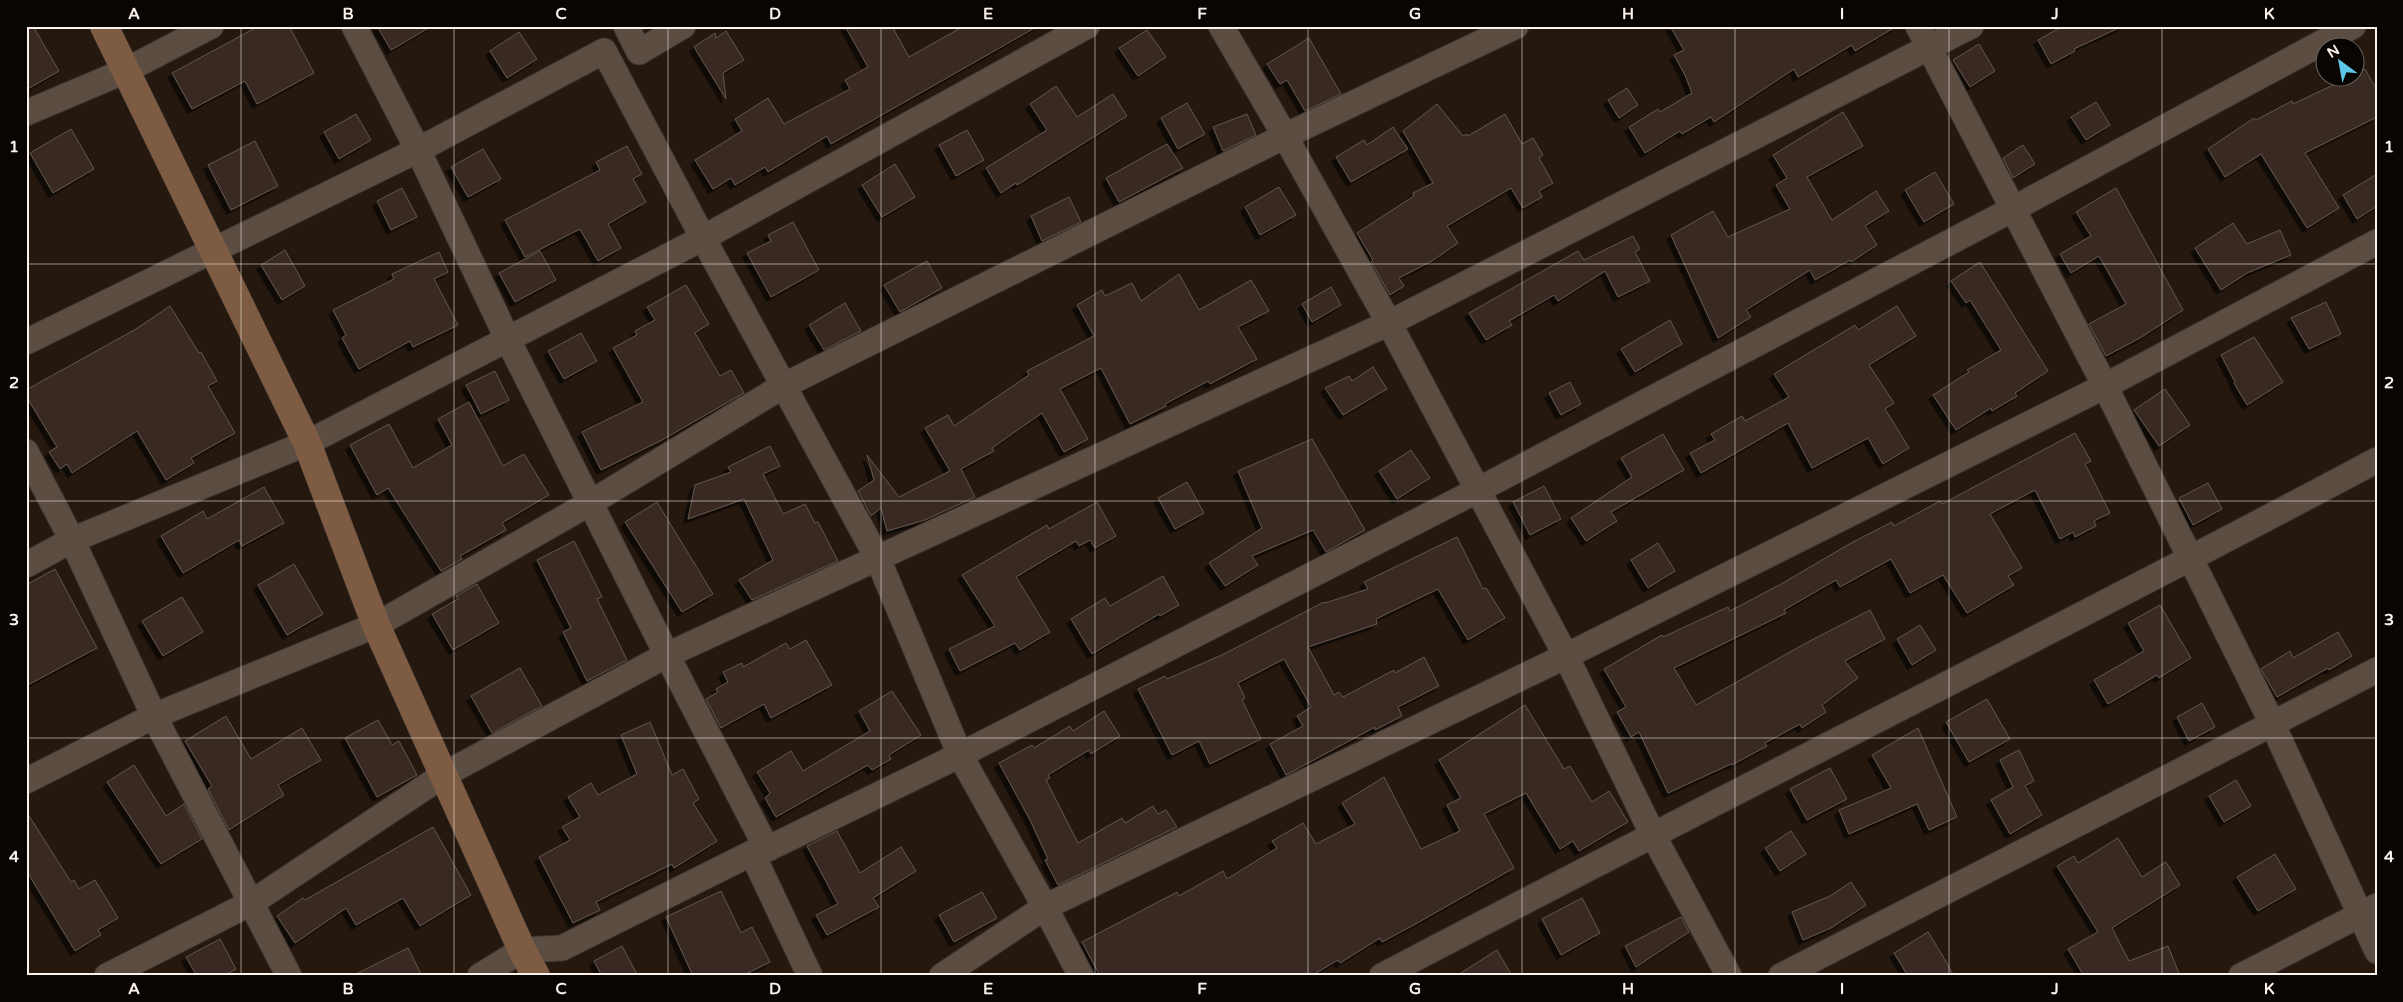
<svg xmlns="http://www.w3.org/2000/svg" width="2403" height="1002" font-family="'Varela Round',sans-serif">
  <defs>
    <filter id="shadow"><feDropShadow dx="-4.5" dy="4.5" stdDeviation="0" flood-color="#0009"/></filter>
  </defs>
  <rect width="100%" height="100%" fill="#24180f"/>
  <!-- building -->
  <g fill="#392c22" stroke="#64554a" filter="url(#shadow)">
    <path d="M 26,26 L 33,26 L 59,71 L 26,90 Z"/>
    <path d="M 259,26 L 289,26 L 314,73 L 257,104 L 245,81 L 192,109 L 172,73 Z"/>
    <path d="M 377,26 L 432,26 L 391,50 Z"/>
    <path d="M 845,26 L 892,26 L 909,57 L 964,26 L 1038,26 L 831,144 L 827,136 L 768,172 L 765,167 L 735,185 L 731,178 L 713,189 L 695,160 L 742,131 L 735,119 L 768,98 L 784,124 L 850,89 L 845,80 L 868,67 Z"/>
    <path d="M 1670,26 L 1897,26 L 1855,51 L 1852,45 L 1798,77 L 1794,69 L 1714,122 L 1711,117 L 1682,134 L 1680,131 L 1645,153 L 1629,127 L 1658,109 L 1660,112 L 1692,93 L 1685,75 L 1674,55 L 1684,50 Z"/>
    <path d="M 2063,26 L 2123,26 L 2074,49 L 2075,51 L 2051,64 L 2038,40 Z"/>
    <path d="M 1147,30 L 1166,57 L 1138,76 L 1119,48 Z"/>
    <path d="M 726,31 L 744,60 L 723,73 L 726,99 L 694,47 L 715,33 L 716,38 Z"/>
    <path d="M 519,32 L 537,59 L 507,78 L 490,51 Z"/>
    <path d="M 1309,38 L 1341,94 L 1305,111 L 1287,80 L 1280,84 L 1267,64 Z"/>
    <path d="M 1979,44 L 1995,71 L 1970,87 L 1953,60 Z"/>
    <path d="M 2365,69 L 2377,90 L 2377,117 L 2305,153 L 2339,208 L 2307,228 L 2261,154 L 2225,177 L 2208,149 L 2254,118 L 2256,120 L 2292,101 L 2293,104 L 2348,78 L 2356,78 L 2356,74 Z"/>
    <path d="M 1056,86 L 1077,117 L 1113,94 L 1127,116 L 1017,185 L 1016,183 L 1001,193 L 986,168 L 1047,130 L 1030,104 Z"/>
    <path d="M 1627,88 L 1638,105 L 1619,118 L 1608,100 Z"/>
    <path d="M 2096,102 L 2110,125 L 2086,140 L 2071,117 Z"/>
    <path d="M 1187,103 L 1205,134 L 1178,149 L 1161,118 Z"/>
    <path d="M 1437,104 L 1463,136 L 1467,134 L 1468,136 L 1505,114 L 1522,144 L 1533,138 L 1543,155 L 1539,158 L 1553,183 L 1539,191 L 1542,197 L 1523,208 L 1511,188 L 1447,226 L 1458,243 L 1432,261 L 1399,278 L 1404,286 L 1390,295 L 1371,262 L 1373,260 L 1357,233 L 1414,196 L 1413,193 L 1433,183 L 1403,131 Z"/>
    <path d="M 1843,112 L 1863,146 L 1807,177 L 1832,220 L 1876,191 L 1889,211 L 1865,226 L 1877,245 L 1851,262 L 1850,260 L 1815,280 L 1810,270 L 1746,310 L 1751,317 L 1718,338 L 1671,235 L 1713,211 L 1728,237 L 1790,209 L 1776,185 L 1787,178 L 1773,155 Z"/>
    <path d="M 356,114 L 371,140 L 339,159 L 324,132 Z"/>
    <path d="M 1247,114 L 1256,135 L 1223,151 L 1213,127 Z"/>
    <path d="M 1393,127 L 1408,149 L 1351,182 L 1336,157 L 1364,140 L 1367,145 Z"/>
    <path d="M 71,129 L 94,169 L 53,193 L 30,153 Z"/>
    <path d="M 967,130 L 984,160 L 956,176 L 939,145 Z"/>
    <path d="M 255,141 L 278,186 L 231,210 L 208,165 Z"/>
    <path d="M 1167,144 L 1183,168 L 1119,202 L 1106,178 Z"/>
    <path d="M 2023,145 L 2035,164 L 2013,178 L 2003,158 Z"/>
    <path d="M 627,146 L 642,174 L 633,179 L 646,202 L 608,224 L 621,248 L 598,261 L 580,229 L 525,257 L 505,220 L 600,170 L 596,162 Z"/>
    <path d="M 483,149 L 501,179 L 468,197 L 451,167 Z"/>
    <path d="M 895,164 L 915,197 L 882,217 L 862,185 Z"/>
    <path d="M 1935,172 L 1954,204 L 1924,222 L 1905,190 Z"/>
    <path d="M 2377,174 L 2377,206 L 2357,219 L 2343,195 Z"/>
    <path d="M 1279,187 L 1296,215 L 1260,235 L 1245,207 Z"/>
    <path d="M 402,188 L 417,217 L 391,230 L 377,201 Z"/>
    <path d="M 2116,188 L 2183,310 L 2140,338 L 2106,356 L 2089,324 L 2126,304 L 2099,256 L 2071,273 L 2060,254 L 2091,236 L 2076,212 Z"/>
    <path d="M 1069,197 L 1081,222 L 1042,241 L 1031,216 Z"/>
    <path d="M 793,222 L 819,270 L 771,297 L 747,253 L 771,241 L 768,235 Z"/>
    <path d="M 2233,223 L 2247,244 L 2280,230 L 2291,255 L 2247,273 L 2221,290 L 2195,248 Z"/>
    <path d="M 1633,236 L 1640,249 L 1635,252 L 1650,281 L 1618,297 L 1605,271 L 1558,301 L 1554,295 L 1509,321 L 1512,325 L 1486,340 L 1469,313 L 1578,251 L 1584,260 Z"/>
    <path d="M 285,250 L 305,286 L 282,300 L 261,265 Z"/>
    <path d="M 540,251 L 556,280 L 515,302 L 499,273 Z"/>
    <path d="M 439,252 L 448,272 L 434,279 L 458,325 L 413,347 L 410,341 L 359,369 L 342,338 L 346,335 L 333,310 L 394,279 L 392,274 Z"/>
    <path d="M 927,261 L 942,288 L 900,312 L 884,285 Z"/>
    <path d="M 1980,262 L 2048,371 L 2015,393 L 2017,396 L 1992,411 L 1991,408 L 1956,430 L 1933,395 L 1969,372 L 1967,370 L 2001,350 L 1970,300 L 1966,303 L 1951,281 Z"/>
    <path d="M 1179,274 L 1199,310 L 1251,280 L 1269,311 L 1238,327 L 1257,359 L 1210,384 L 1208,381 L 1165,404 L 1166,406 L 1130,424 L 1101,368 L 1060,389 L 1088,439 L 1064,452 L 1042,413 L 992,448 L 994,451 L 961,469 L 975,497 L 925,520 L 887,531 L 881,508 L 871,516 L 858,491 L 874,480 L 867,455 L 899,497 L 950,471 L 925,428 L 948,415 L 954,426 L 1029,375 L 1027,371 L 1094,336 L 1077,305 L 1102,290 L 1105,296 L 1132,283 L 1141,301 Z"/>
    <path d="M 686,285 L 709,324 L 695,333 L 720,376 L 731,370 L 744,393 L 662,440 L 601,470 L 582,432 L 643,402 L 613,348 L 637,335 L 635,331 L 655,320 L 647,307 Z"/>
    <path d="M 1331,287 L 1341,305 L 1312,322 L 1302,304 Z"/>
    <path d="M 2326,302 L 2341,334 L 2309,349 L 2291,318 Z"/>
    <path d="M 845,303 L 861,331 L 824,350 L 809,325 Z"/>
    <path d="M 170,306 L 199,353 L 201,352 L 217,381 L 208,386 L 235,433 L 191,458 L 194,463 L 166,480 L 137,431 L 72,473 L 67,464 L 60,469 L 49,452 L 57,447 L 26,396 L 26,390 L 136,329 Z"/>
    <path d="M 1897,306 L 1916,336 L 1869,365 L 1894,403 L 1885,409 L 1909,448 L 1883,464 L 1868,438 L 1812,468 L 1788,423 L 1701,473 L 1690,453 L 1715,440 L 1711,434 L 1742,416 L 1745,421 L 1789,397 L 1774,374 L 1855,325 L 1858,330 Z"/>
    <path d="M 1670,320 L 1682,344 L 1635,372 L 1621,349 Z"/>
    <path d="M 581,333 L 597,361 L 564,379 L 548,351 Z"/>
    <path d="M 2254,337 L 2283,382 L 2247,405 L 2234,383 L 2235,382 L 2221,355 Z"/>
    <path d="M 1373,367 L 1387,389 L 1343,415 L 1325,388 L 1349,376 L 1352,381 Z"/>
    <path d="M 495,371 L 509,400 L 481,414 L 466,385 Z"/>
    <path d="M 1570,382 L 1581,404 L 1561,415 L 1549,393 Z"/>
    <path d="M 2165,389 L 2190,425 L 2159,446 L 2134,410 Z"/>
    <path d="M 469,402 L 503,466 L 524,454 L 549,495 L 502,523 L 506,530 L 460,556 L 462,559 L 441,571 L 388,488 L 377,495 L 350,445 L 389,424 L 413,468 L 452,445 L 438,419 Z"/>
    <path d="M 2075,433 L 2091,461 L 2085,464 L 2110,513 L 2094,521 L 2096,526 L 2075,537 L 2073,532 L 2060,539 L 2035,490 L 1990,514 L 2022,568 L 2008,576 L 2014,585 L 1967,613 L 1943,575 L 1910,593 L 1891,559 L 1840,587 L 1836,580 L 1784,610 L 1786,613 L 1674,668 L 1696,705 L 1806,643 L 1870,610 L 1885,639 L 1845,661 L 1858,678 L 1822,705 L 1826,712 L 1802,728 L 1800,724 L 1765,743 L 1767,746 L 1732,765 L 1731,764 L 1668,793 L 1639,732 L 1631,737 L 1617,712 L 1626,707 L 1604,669 L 1662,635 L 1663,637 L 1728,607 L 1730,611 L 1783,583 L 1851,543 L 1892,522 L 1894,526 L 1940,501 L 1942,504 Z"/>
    <path d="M 1663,434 L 1684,470 L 1611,512 L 1617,521 L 1586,541 L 1571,518 L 1632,477 L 1621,458 Z"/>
    <path d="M 1312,439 L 1365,530 L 1326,552 L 1313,530 L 1252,556 L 1258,565 L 1225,586 L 1209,563 L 1262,528 L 1238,471 Z"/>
    <path d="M 770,446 L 780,466 L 763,474 L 783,514 L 805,504 L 815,523 L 818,522 L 838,561 L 752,600 L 739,580 L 773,560 L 744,499 L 688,519 L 695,485 L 731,472 L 728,467 Z"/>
    <path d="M 1411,450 L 1430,478 L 1397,499 L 1379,471 Z"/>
    <path d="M 1187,482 L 1204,513 L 1175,529 L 1158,498 Z"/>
    <path d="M 2208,483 L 2222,509 L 2193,525 L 2179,498 Z"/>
    <path d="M 1544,486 L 1561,519 L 1530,535 L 1513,502 Z"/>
    <path d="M 264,487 L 284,523 L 242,546 L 239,540 L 183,573 L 161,536 L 203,511 L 207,519 Z"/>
    <path d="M 657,502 L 713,594 L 682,612 L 625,522 Z"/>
    <path d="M 1097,502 L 1116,536 L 1095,548 L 1090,540 L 1079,546 L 1076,541 L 1016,577 L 1050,632 L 1020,650 L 1015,643 L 960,671 L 949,649 L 995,626 L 962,575 L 1047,525 L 1049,529 Z"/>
    <path d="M 1457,537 L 1483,589 L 1486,588 L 1505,618 L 1468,640 L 1438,589 L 1376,619 L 1377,624 L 1308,647 L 1334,695 L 1339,692 L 1343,697 L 1394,670 L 1395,673 L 1424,657 L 1439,686 L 1398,707 L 1402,716 L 1375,730 L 1375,727 L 1286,775 L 1270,744 L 1303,726 L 1297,716 L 1311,707 L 1284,659 L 1238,683 L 1245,698 L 1242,700 L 1261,739 L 1210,764 L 1199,741 L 1172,755 L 1138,689 L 1165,676 L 1167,679 L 1224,654 L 1324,602 L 1325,603 L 1368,589 L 1364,582 Z"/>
    <path d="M 574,541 L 602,597 L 597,599 L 627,660 L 587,681 L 563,632 L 571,628 L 537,560 Z"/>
    <path d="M 1658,543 L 1675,571 L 1648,588 L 1631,560 Z"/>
    <path d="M 294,564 L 323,614 L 287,635 L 258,585 Z"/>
    <path d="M 55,569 L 97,648 L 26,686 L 26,585 Z"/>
    <path d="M 1163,576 L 1179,605 L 1160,616 L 1159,614 L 1092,654 L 1071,619 L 1105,598 L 1110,606 Z"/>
    <path d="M 477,584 L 499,623 L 453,650 L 432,614 L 458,599 L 456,596 Z"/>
    <path d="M 182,597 L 203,632 L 163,656 L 142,621 Z"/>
    <path d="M 2160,605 L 2191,658 L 2159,678 L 2157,675 L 2108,704 L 2094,680 L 2144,651 L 2128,623 Z"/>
    <path d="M 1920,625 L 1936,650 L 1912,665 L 1897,639 Z"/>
    <path d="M 2338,632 L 2352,656 L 2329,670 L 2328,668 L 2277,697 L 2261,669 L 2290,651 L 2293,658 Z"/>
    <path d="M 806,640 L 832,685 L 771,718 L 764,704 L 721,728 L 706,699 L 718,692 L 716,689 L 728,682 L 723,672 L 742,663 L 743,667 L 786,643 L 790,649 Z"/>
    <path d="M 520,668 L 542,706 L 492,733 L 471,696 Z"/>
    <path d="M 892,691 L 921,735 L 889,755 L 891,759 L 872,770 L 868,765 L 776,817 L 765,798 L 770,793 L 757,772 L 791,751 L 803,771 L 870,731 L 859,711 Z"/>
    <path d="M 1987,699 L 2010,739 L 1969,762 L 1946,722 Z"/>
    <path d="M 2202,703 L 2215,727 L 2189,741 L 2177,717 Z"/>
    <path d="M 1525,705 L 1564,769 L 1570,766 L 1592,802 L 1609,791 L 1628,822 L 1579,851 L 1573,841 L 1560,849 L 1526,793 L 1484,814 L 1514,868 L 1412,926 L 1382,942 L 1380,938 L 1340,963 L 1338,960 L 1311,976 L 1100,976 L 1082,942 L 1177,892 L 1179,896 L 1223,871 L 1227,879 L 1277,848 L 1272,841 L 1303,823 L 1316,844 L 1355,824 L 1342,803 L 1384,777 L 1421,849 L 1460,831 L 1447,805 L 1461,798 L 1439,760 Z"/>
    <path d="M 1104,711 L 1120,736 L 1091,754 L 1089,750 L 1048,775 L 1050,778 L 1046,780 L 1078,843 L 1122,818 L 1125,823 L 1153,806 L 1158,814 L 1166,810 L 1177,827 L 1058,885 L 1045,860 L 1048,859 L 1030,820 L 999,763 L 1032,745 L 1034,748 L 1070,726 L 1073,731 Z"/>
    <path d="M 226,716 L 251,759 L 302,728 L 321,760 L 278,785 L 284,795 L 229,830 L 208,789 L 212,786 L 185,741 Z"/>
    <path d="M 378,720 L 392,745 L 399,741 L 417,775 L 377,797 L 345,738 Z"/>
    <path d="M 650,722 L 672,775 L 683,769 L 699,799 L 693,803 L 717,841 L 674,868 L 672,864 L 596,902 L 600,910 L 573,923 L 539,857 L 570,840 L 562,827 L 580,817 L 568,797 L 591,783 L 598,795 L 637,774 L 621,735 Z"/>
    <path d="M 1918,728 L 1957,817 L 1929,830 L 1917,804 L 1849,834 L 1839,810 L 1891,788 L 1872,755 Z"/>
    <path d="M 2019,750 L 2034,781 L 2025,786 L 2042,815 L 2010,834 L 1991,800 L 2013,787 L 2000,760 Z"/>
    <path d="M 134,765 L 166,816 L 184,804 L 202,839 L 161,864 L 107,782 Z"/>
    <path d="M 1830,768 L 1847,799 L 1807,820 L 1790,789 Z"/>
    <path d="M 2236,780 L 2251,806 L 2224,822 L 2209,796 Z"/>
    <path d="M 26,811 L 71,882 L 74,880 L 79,889 L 95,880 L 118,918 L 98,930 L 101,935 L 75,951 L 26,870 Z"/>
    <path d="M 433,827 L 471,895 L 420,926 L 403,898 L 356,925 L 346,908 L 295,943 L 277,916 L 303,898 L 305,900 Z"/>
    <path d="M 837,831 L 860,873 L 901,847 L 916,871 L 873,898 L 879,907 L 827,935 L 816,915 L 838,904 L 807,846 Z"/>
    <path d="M 1791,831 L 1806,854 L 1780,871 L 1765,848 Z"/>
    <path d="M 2118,838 L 2142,877 L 2166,862 L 2180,885 L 2112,928 L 2129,961 L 2168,946 L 2180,976 L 2084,976 L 2068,949 L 2098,932 L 2057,866 L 2074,856 L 2078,863 Z"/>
    <path d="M 2275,854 L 2296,889 L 2258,911 L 2237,877 Z"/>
    <path d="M 1851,882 L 1866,905 L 1831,928 L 1803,940 L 1792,912 L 1830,896 Z"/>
    <path d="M 721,891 L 741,933 L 752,927 L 770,962 L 742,976 L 693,976 L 666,917 Z"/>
    <path d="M 982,892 L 997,918 L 954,942 L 939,915 Z"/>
    <path d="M 1582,898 L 1600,933 L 1561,955 L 1542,919 Z"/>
    <path d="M 1681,917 L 1689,932 L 1636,967 L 1625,946 Z"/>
    <path d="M 1928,932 L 1941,953 L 1954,976 L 1908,976 L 1894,953 Z"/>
    <path d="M 220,939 L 236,969 L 223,976 L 197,976 L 186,957 Z"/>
    <path d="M 622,946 L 638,976 L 602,976 L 594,961 Z"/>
    <path d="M 408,948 L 422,976 L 352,976 Z"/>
    <path d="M 1497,950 L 1512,976 L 1456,976 Z"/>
  </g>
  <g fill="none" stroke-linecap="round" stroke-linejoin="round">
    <!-- minor casing -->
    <g stroke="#3d342f" stroke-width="27">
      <g id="minor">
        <path d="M 354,26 L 418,150 L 604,51 L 703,238 L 1087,26"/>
        <path d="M 626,26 L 639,52 L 683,26"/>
        <path d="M 1516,26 L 1285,136 L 1389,323 L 1971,26"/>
        <path d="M 1918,26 L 2105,386 L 2272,723 L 2377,951"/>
        <path d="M 26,113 L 125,71 L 211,26"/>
        <path d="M 26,342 L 418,150 L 508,340 L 667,655 L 445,774 L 251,903 L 107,976"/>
        <path d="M 26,452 L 72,540 L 154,716 L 289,976"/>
        <path d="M 26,565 L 72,540 L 307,443 L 703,238 L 878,559 L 960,755 L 1478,490 L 2013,209 L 2353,26"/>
        <path d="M 26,781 L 154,716 L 376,625 L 590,503 L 783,386 L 1285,136 L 1221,26"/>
        <path d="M 767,849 L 667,655 L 1389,323 L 1566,656 L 2105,386 L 2377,242"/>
        <path d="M 752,853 L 810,976"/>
        <path d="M 480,976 L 522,950 L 562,948 L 752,853 L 767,849 L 960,755 L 1045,907 L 942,976"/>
        <path d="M 1081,976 L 1045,907 L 1566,656 L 1652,833 L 1729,976"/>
        <path d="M 1382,976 C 1712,802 2047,636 2377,460"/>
        <path d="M 1781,976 L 2377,670"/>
        <path d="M 2241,976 L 2377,906"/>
      </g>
    </g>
    <!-- secondary casing -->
    <g stroke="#3d342f" stroke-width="29">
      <path id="secondary" d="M 104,26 L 307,443 L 376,625 L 522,950 L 536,976"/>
    </g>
    <!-- minor -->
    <use href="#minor" stroke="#5c4d43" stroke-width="25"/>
    <!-- secondary -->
    <use href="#secondary" stroke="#7d5c43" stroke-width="28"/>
  </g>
  <!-- grid -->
  <path fill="none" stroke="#fbf2eb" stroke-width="1" stroke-opacity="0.55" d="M 241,26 L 241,976M 454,26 L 454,976M 668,26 L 668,976M 881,26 L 881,976M 1095,26 L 1095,976M 1308,26 L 1308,976M 1522,26 L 1522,976M 1735,26 L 1735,976M 1949,26 L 1949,976M 2162,26 L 2162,976M 26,264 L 2377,264M 26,501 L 2377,501M 26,738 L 2377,738"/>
  <!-- border -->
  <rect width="2403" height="1002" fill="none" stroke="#090503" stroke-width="55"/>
  <!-- north arrow -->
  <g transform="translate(2340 62) rotate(328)"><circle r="24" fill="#090503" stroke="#6a6460"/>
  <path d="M0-4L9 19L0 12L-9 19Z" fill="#5cc7e7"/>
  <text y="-8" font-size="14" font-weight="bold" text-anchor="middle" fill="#fbf2eb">N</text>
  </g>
  <rect x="28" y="28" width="2348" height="946" fill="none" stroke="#fbf2eb" stroke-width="2"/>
  <g font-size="16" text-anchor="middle" font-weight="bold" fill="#fbf2eb">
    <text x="134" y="19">A</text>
    <text x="348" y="19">B</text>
    <text x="561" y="19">C</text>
    <text x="775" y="19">D</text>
    <text x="988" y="19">E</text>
    <text x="1202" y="19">F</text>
    <text x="1415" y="19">G</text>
    <text x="1628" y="19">H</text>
    <text x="1842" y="19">I</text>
    <text x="2055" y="19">J</text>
    <text x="2269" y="19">K</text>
    <text x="14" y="152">1</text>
    <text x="2389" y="152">1</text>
    <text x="14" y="388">2</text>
    <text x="2389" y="388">2</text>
    <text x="14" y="625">3</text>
    <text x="2389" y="625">3</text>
    <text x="14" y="862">4</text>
    <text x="2389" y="862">4</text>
    <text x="134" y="994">A</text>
    <text x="348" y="994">B</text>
    <text x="561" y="994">C</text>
    <text x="775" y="994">D</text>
    <text x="988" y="994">E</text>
    <text x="1202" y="994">F</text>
    <text x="1415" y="994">G</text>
    <text x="1628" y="994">H</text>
    <text x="1842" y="994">I</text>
    <text x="2055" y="994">J</text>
    <text x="2269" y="994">K</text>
  </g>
</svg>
